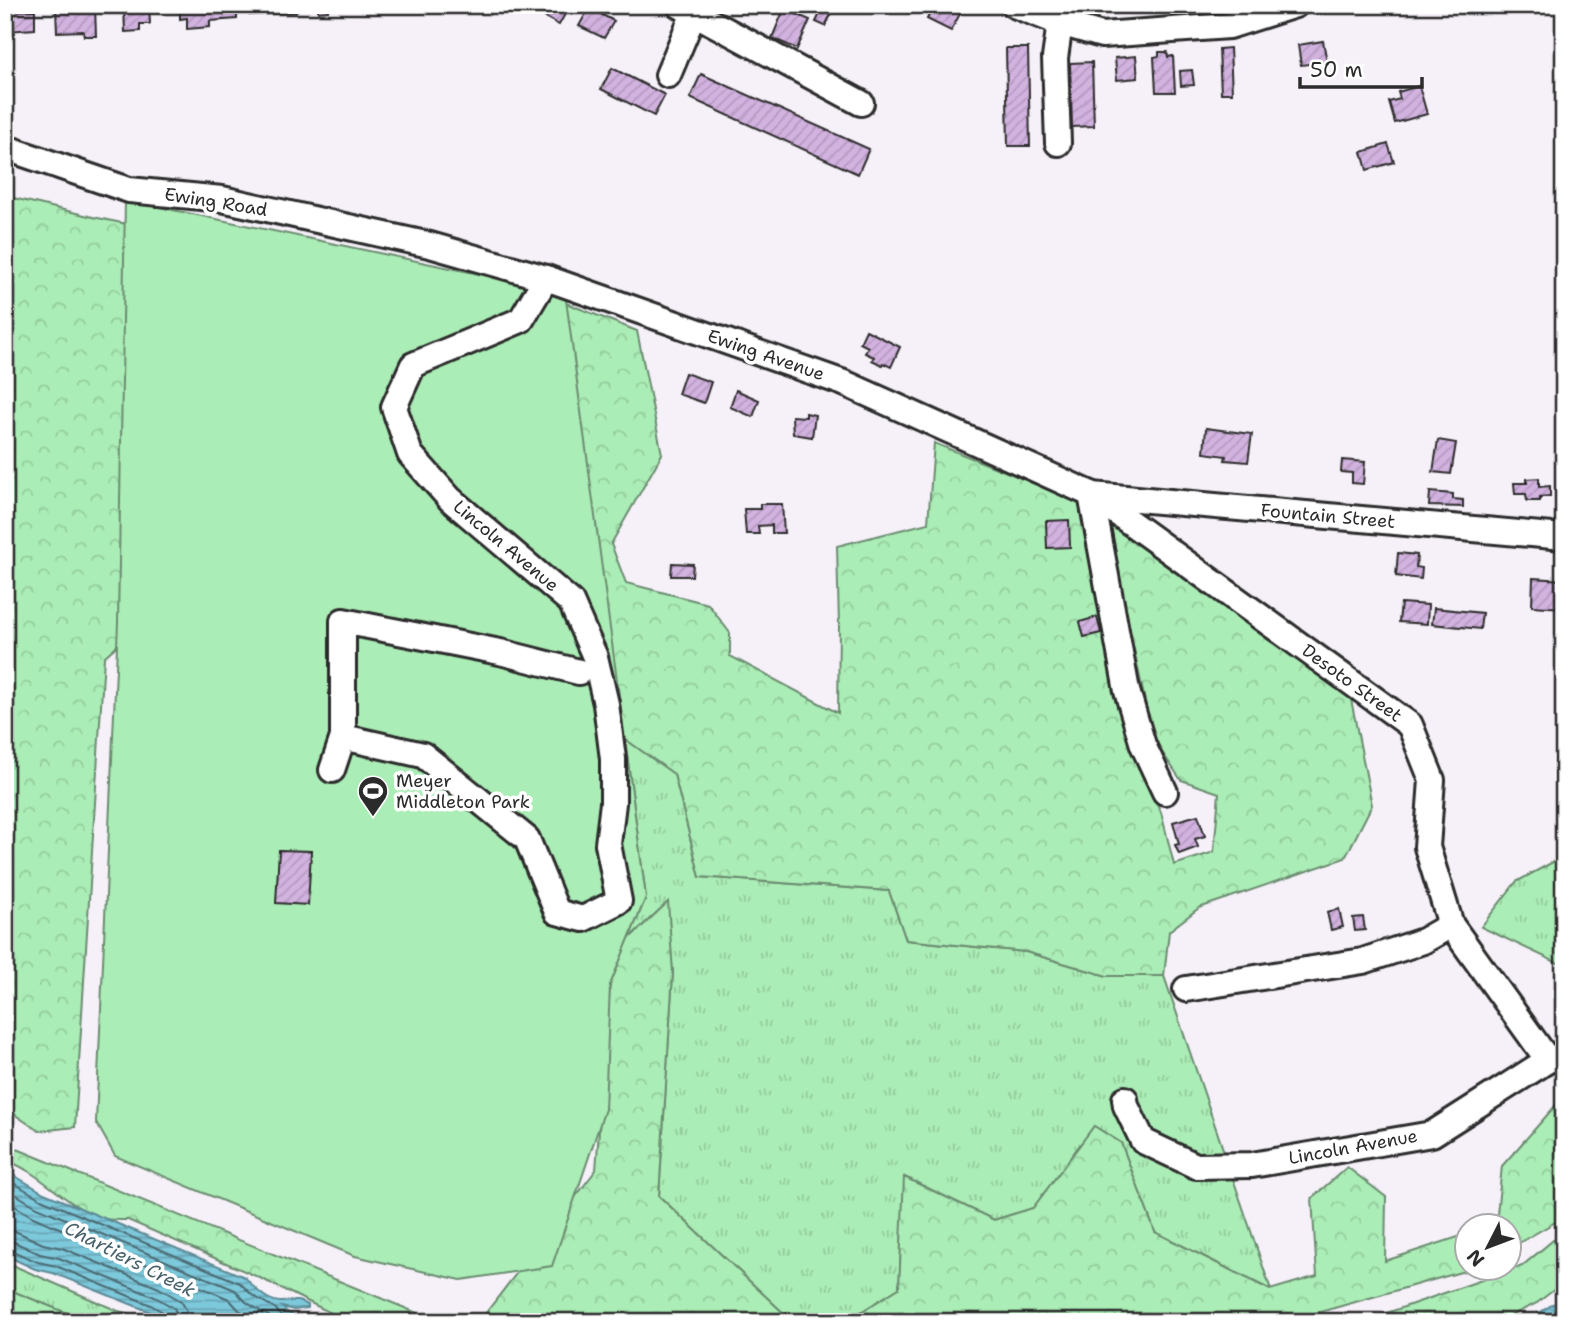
<svg xmlns="http://www.w3.org/2000/svg" width="1569" height="1327" font-family="'Shantell Sans',sans-serif">
  <defs>
    <pattern id="grass-tufts" width="24" height="20" patternUnits="userSpaceOnUse" patternTransform="scale(1.75)"><rect width="24" height="20" fill="#abedb6"/><path d="M3 7l-1-3M5 7V3M7 7l1-3M15 17l-1-3M17 17v-4M19 17l1-3" fill="none" stroke="#93cb9d"/></pattern>
    <pattern id="forest-crowns" width="20" height="18" patternUnits="userSpaceOnUse" patternTransform="scale(1.75)"><rect width="20" height="18" fill="#abedb6"/><path d="M2 6a3 3 0 1 1 6 0M12 15a3 3 0 1 1 6 0" fill="none" stroke="#93cb9d"/></pattern>
    <pattern id="water-rules" width="6" height="5" patternUnits="userSpaceOnUse" patternTransform="scale(1.75)"><rect width="6" height="5" fill="#7dc9dc"/><path d="M0 2.5h6" fill="none" stroke="#67a3b3"/></pattern>
    <pattern id="building-hatch" width="6" height="6" patternUnits="userSpaceOnUse" patternTransform="scale(1.75)"><rect width="6" height="6" fill="#d2b2df"/><path d="M-1 1l2-2M0 6l6-6M5 7l2-2" fill="none" stroke="#b499c0"/></pattern>
  </defs>
  <rect width="100%" height="100%" fill="#f6f0f9"/>
  <filter id="ink" filterUnits="userSpaceOnUse"><feTurbulence type="fractalNoise" baseFrequency=".0143" numOctaves="2"/><feDisplacementMap in="SourceGraphic" scale="14" xChannelSelector="R" yChannelSelector="G"/><feConvolveMatrix kernelMatrix="1 2 1 2 8 2 1 2 1" color-interpolation-filters="sRGB"/></filter>
  <g filter="url(#ink)">
    <!-- grass -->
    <g fill="url(#grass-tufts)" stroke="#6b8c70" stroke-width="2">
      <path d="M 625,739 L 674,774 L 700,877 L 889,891 L 906,940 L 1026,952 L 1107,976 L 1164,976 L 1271,1290 L 1155,1232 L 1121,1143 L 1094,1126 L 1033,1208 L 994,1220 L 905,1177 L 899,1288 L 845,1322 L 793,1322 L 659,1196 L 673,973 L 667,903 L 629,938 L 646,897 Z"/>
      <path d="M 1564,856 L 1564,966 L 1481,927 L 1516,882 Z"/>
      <path d="M 5,1260 L 19,1268 L 118,1311 L 168,1322 L 88,1322 L 5,1288 Z"/>
    </g>
    <!-- forest -->
    <g fill="url(#forest-crowns)" stroke="#6b8c70" stroke-width="2">
      <path d="M 5,196 L 93,217 L 487,299 L 180,590 L 104,657 L 75,1127 L 39,1131 L 5,1108 Z"/>
      <path d="M 553,298 L 637,331 L 662,454 L 611,544 L 626,583 L 708,604 L 730,633 L 730,656 L 838,713 L 839,626 L 837,546 L 928,523 L 934,443 L 1081,502 L 1115,679 L 1138,764 L 1161,812 L 1174,865 L 1214,852 L 1219,793 L 1181,780 L 1153,739 L 1106,517 L 1350,694 L 1372,805 L 1345,858 L 1199,908 L 1169,931 L 1164,976 L 1107,976 L 1026,952 L 906,940 L 889,891 L 700,877 L 674,774 L 625,739 L 592,616 Z"/>
      <path d="M 668,902 L 673,973 L 659,1196 L 793,1322 L 495,1322 L 482,1318 L 596,1170 L 610,986 L 582,983 Z"/>
      <path d="M 1564,1096 L 1564,1217 L 1510,1248 L 1510,1226 L 1493,1225 L 1496,1224 L 1502,1166 Z"/>
      <path d="M 1094,1126 L 1121,1143 L 1155,1232 L 1270,1290 L 1317,1276 L 1312,1198 L 1347,1167 L 1386,1197 L 1385,1261 L 1467,1234 L 1468,1268 L 1475,1268 L 1285,1322 L 845,1322 L 899,1288 L 904,1177 L 994,1220 L 1033,1208 Z"/>
      <path d="M 5,1144 L 439,1322 L 352,1322 L 333,1314 L 258,1277 L 128,1220 C 120,1220 112,1220 105,1219 C 69,1210 42,1172 5,1160 Z"/>
      <path d="M 1564,1231 L 1564,1282 L 1537,1303 L 1498,1322 L 1357,1322 L 1381,1315 L 1522,1266 Z"/>
      <path d="M 5,1288 L 79,1318 L 88,1322 L 35,1322 L 5,1312 Z"/>
    </g>
    <!-- green -->
    <path fill="#abedb6" stroke="#6b8c70" stroke-width="2" d="M 125,200 L 565,292 L 646,897 L 610,985 L 605,1109 L 552,1266 L 461,1280 L 355,1256 L 115,1156 L 96,1122 L 118,623 Z"/>
    <!-- water -->
    <g fill="url(#water-rules)" stroke="#5c8a95" stroke-width="2">
      <path d="M 5,1170 L 44,1193 L 245,1277 C 253,1287 267,1302 281,1302 C 295,1302 293,1298 308,1305 L 308,1308 L 294,1310 L 282,1307 L 288,1313 L 307,1322 L 168,1322 L 148,1311 L 53,1273 L 35,1269 L 5,1255 Z"/>
      <path d="M 1564,1297 L 1564,1322 L 1525,1322 Z"/>
    </g>
    <g fill="none" stroke-linecap="round" stroke-linejoin="round">
      <!-- shore -->
      <g stroke="#4c6a72" stroke-width="2">
        <path d="M 5,1178 L 41,1199 L 240,1283 L 252,1295 L 276,1309 L 282,1318 L 289,1322"/>
        <path d="M 5,1188 L 37,1207 L 235,1290 L 246,1302 L 270,1317 L 274,1322"/>
        <path d="M 5,1200 L 33,1217 L 229,1299 L 239,1310 L 258,1322"/>
        <path d="M 5,1230 L 15,1231 L 43,1244 L 62,1248 L 159,1288 L 181,1301 L 187,1311 L 188,1322"/>
        <path d="M 5,1240 L 14,1242 L 40,1254 L 59,1258 L 155,1297 L 174,1308 L 177,1314 L 178,1322"/>
        <path d="M 5,1249 L 10,1250 L 38,1262 L 56,1266 L 151,1305 L 166,1314 L 169,1322"/>
      </g>
    </g>
    <!-- building -->
    <g fill="url(#building-hatch)" stroke="#2b2b2b" stroke-width="2">
      <path d="M 124,5 L 149,5 L 150,24 L 140,24 L 140,31 L 125,32 Z"/>
      <path d="M 180,5 L 237,5 L 237,19 L 210,21 L 210,27 L 187,29 L 187,18 L 180,19 Z"/>
      <path d="M 249,5 L 296,5 L 296,12 L 249,15 Z"/>
      <path d="M 307,5 L 328,5 L 328,11 L 318,12 L 318,6 L 308,7 Z"/>
      <path d="M 398,5 L 414,5 L 414,9 L 398,10 Z"/>
      <path d="M 424,5 L 459,5 L 459,9 L 424,11 Z"/>
      <path d="M 549,5 L 570,5 L 559,25 L 543,16 Z"/>
      <path d="M 824,5 L 836,5 L 825,26 L 816,22 Z"/>
      <path d="M 890,5 L 915,5 L 911,14 Z"/>
      <path d="M 934,5 L 952,5 L 962,10 L 951,31 L 927,19 Z"/>
      <path d="M 1512,5 L 1528,5 L 1517,12 Z"/>
      <path d="M 95,7 L 96,36 L 84,36 L 83,31 L 57,32 L 56,9 Z"/>
      <path d="M 589,8 L 614,21 L 604,38 L 579,26 Z"/>
      <path d="M 784,9 L 810,20 L 797,49 L 772,38 Z"/>
      <path d="M 35,10 L 35,29 L 7,31 L 6,11 Z"/>
      <path d="M 1323,41 L 1327,62 L 1301,65 L 1298,45 Z"/>
      <path d="M 1006,48 L 1028,48 L 1030,146 L 1008,146 Z"/>
      <path d="M 1230,48 L 1232,93 L 1221,93 L 1219,49 Z"/>
      <path d="M 1159,52 L 1167,52 L 1168,57 L 1173,56 L 1175,92 L 1156,92 L 1154,57 L 1159,56 Z"/>
      <path d="M 1136,56 L 1138,78 L 1117,80 L 1115,58 Z"/>
      <path d="M 1092,62 L 1094,126 L 1072,127 L 1070,63 Z"/>
      <path d="M 612,68 L 665,95 L 654,116 L 601,89 Z"/>
      <path d="M 1192,70 L 1194,85 L 1181,86 L 1180,71 Z"/>
      <path d="M 701,74 L 869,149 L 858,174 L 690,98 Z"/>
      <path d="M 1419,86 L 1427,114 L 1395,123 L 1389,102 L 1400,99 L 1398,92 Z"/>
      <path d="M 1388,144 L 1394,162 L 1367,170 L 1362,152 Z"/>
      <path d="M 1562,160 L 1564,160 L 1564,214 L 1561,214 L 1561,192 L 1563,192 Z"/>
      <path d="M 866,330 L 900,347 L 891,367 L 883,363 L 882,365 L 872,360 L 874,357 L 865,353 L 868,347 L 860,343 Z"/>
      <path d="M 685,373 L 711,382 L 704,403 L 678,394 Z"/>
      <path d="M 736,390 L 759,400 L 753,417 L 730,407 Z"/>
      <path d="M 806,413 L 815,415 L 812,437 L 793,434 L 792,416 L 806,417 Z"/>
      <path d="M 1206,428 L 1252,434 L 1248,462 L 1225,460 L 1226,456 L 1204,453 Z"/>
      <path d="M 1438,440 L 1456,443 L 1451,474 L 1433,472 Z"/>
      <path d="M 1342,460 L 1365,462 L 1363,484 L 1352,483 L 1352,473 L 1341,472 Z"/>
      <path d="M 1539,478 L 1539,487 L 1550,486 L 1550,496 L 1540,497 L 1540,501 L 1527,501 L 1526,494 L 1515,494 L 1514,483 L 1527,483 L 1527,479 Z"/>
      <path d="M 1430,492 L 1453,494 L 1453,499 L 1463,500 L 1463,507 L 1429,506 Z"/>
      <path d="M 760,504 L 782,504 L 784,533 L 772,533 L 772,525 L 758,526 L 759,534 L 746,534 L 744,509 L 760,509 Z"/>
      <path d="M 1069,520 L 1070,547 L 1047,548 L 1046,521 Z"/>
      <path d="M 1398,553 L 1417,555 L 1416,567 L 1422,568 L 1421,579 L 1396,576 Z"/>
      <path d="M 672,563 L 693,564 L 692,576 L 671,576 Z"/>
      <path d="M 1533,578 L 1564,580 L 1564,608 L 1532,606 Z"/>
      <path d="M 1401,603 L 1428,605 L 1427,624 L 1399,622 Z"/>
      <path d="M 1434,608 L 1482,613 L 1480,629 L 1432,624 Z"/>
      <path d="M 1097,617 L 1101,633 L 1084,637 L 1080,622 Z"/>
      <path d="M 1198,815 L 1205,836 L 1195,839 L 1198,847 L 1179,854 L 1175,845 L 1179,844 L 1173,822 Z"/>
      <path d="M 279,850 L 311,851 L 308,905 L 276,903 Z"/>
      <path d="M 1339,909 L 1343,927 L 1331,930 L 1327,912 Z"/>
      <path d="M 1363,917 L 1365,930 L 1355,931 L 1353,918 Z"/>
    </g>
    <g fill="none" stroke-linecap="round" stroke-linejoin="round">
      <!-- minor casing -->
      <g stroke="#2b2b2b" stroke-width="30">
        <g id="minor">
          <path d="M 679,5 L 861,103"/>
          <path d="M 1014,5 L 1060,23 L 1102,35 L 1229,26 L 1295,5"/>
          <path d="M 668,75 L 694,13"/>
          <path d="M 1058,143 L 1055,58 L 1060,23"/>
          <path d="M 5,150 L 15,151 L 129,190 L 222,199 L 430,245 L 546,278 L 844,383 L 1091,494 L 1410,725 L 1432,780 L 1427,847 L 1451,925 L 1548,1060"/>
          <path d="M 1091,494 L 1127,691 L 1143,745 L 1165,792"/>
          <path d="M 1092,495 L 1564,537"/>
          <path d="M 343,737 L 423,755 L 527,839 L 557,912 L 583,919 L 619,901 L 608,844 L 613,803 L 613,759 L 606,704 L 595,657 L 571,602 L 450,499 L 410,454 L 394,407 L 413,365 L 521,320 L 546,278"/>
          <path d="M 332,770 L 343,737 L 343,621 L 500,652 L 579,672"/>
          <path d="M 1186,989 L 1363,961 L 1423,941 L 1451,925"/>
          <path d="M 1125,1099 L 1126,1106 L 1143,1141 L 1196,1166 L 1252,1165 L 1432,1134 L 1548,1060 L 1563,1055"/>
        </g>
      </g>
      <!-- minor -->
      <use href="#minor" stroke="#fff" stroke-width="24"/>
    </g>
  </g>
  <!-- icons -->
  <defs>
    <g id="stadium-pin" transform="scale(1.575)"><path d="M0 17L-7.5 6A9.5 9.5 0 1 1 7.5 6Z" fill="#2b2b2b" stroke="#fff"/><path d="M0-5a6.5 5 0 1 0 0 10a6.5 5 0 1 0 0-10ZM-3.5-1.8h7v3.6h-7Z" fill="#fff"/></g>
  </defs>
  <g fill-rule="evenodd">
    <use href="#stadium-pin" x="373" y="791"/>
  </g>
  <g text-anchor="middle" dominant-baseline="central" stroke-width="7" stroke-linejoin="round" paint-order="stroke">
    <!-- street labels -->
    <g font-size="18" fill="#2b2b2b" stroke="#fff">
      <text transform="translate(216 202) rotate(9)">Ewing Road</text>
      <text transform="translate(766 355) rotate(19)">Ewing Avenue</text>
      <text transform="translate(1328 516) rotate(5)">Fountain Street</text>
      <text transform="translate(506 546) rotate(40)">Lincoln Avenue</text>
      <text transform="translate(1352 683) rotate(36)">Desoto Street</text>
      <text transform="translate(1353 1147) rotate(-10)">Lincoln Avenue</text>
    </g>
    <!-- poi labels -->
    <g font-size="18" fill="#2b2b2b" stroke="#fff" text-anchor="start">
      <text x="396" y="781">Meyer<tspan x="396" dy="21">Middleton Park</tspan></text>
    </g>
    <!-- water labels -->
    <g font-size="19" font-style="italic" fill="#486269" stroke="#fff">
      <text transform="translate(130 1259) rotate(27)">Chartiers Creek</text>
    </g>
  </g>
  <!-- margin -->
  <rect width="1569" height="1327" fill="none" stroke="#fff" stroke-width="28"/>
  <rect x="14" y="14" width="1541" height="1299" fill="none" stroke="#2b2b2b" stroke-width="2.5" filter="url(#ink)"/>
  <!-- north arrow -->
  <g transform="translate(1488 1247) rotate(228)"><circle r="33" fill="#ffffff" stroke="#aaaaaa" stroke-width="2"/>
  <path d="M0-5L12 26L0 18L-12 26Z" fill="#2b2b2b"/>
  <text y="-10" font-size="19" font-weight="bold" text-anchor="middle" fill="#2b2b2b">N</text>
  </g>
  <!-- scale -->
  <path d="M1300 77v10h122v-10" fill="none" stroke="#2b2b2b" stroke-width="3.5"/>
  <text x="1310" y="77" font-size="21" fill="#2b2b2b" stroke="#ffffff" stroke-width="5" paint-order="stroke">50 m</text>
</svg>
